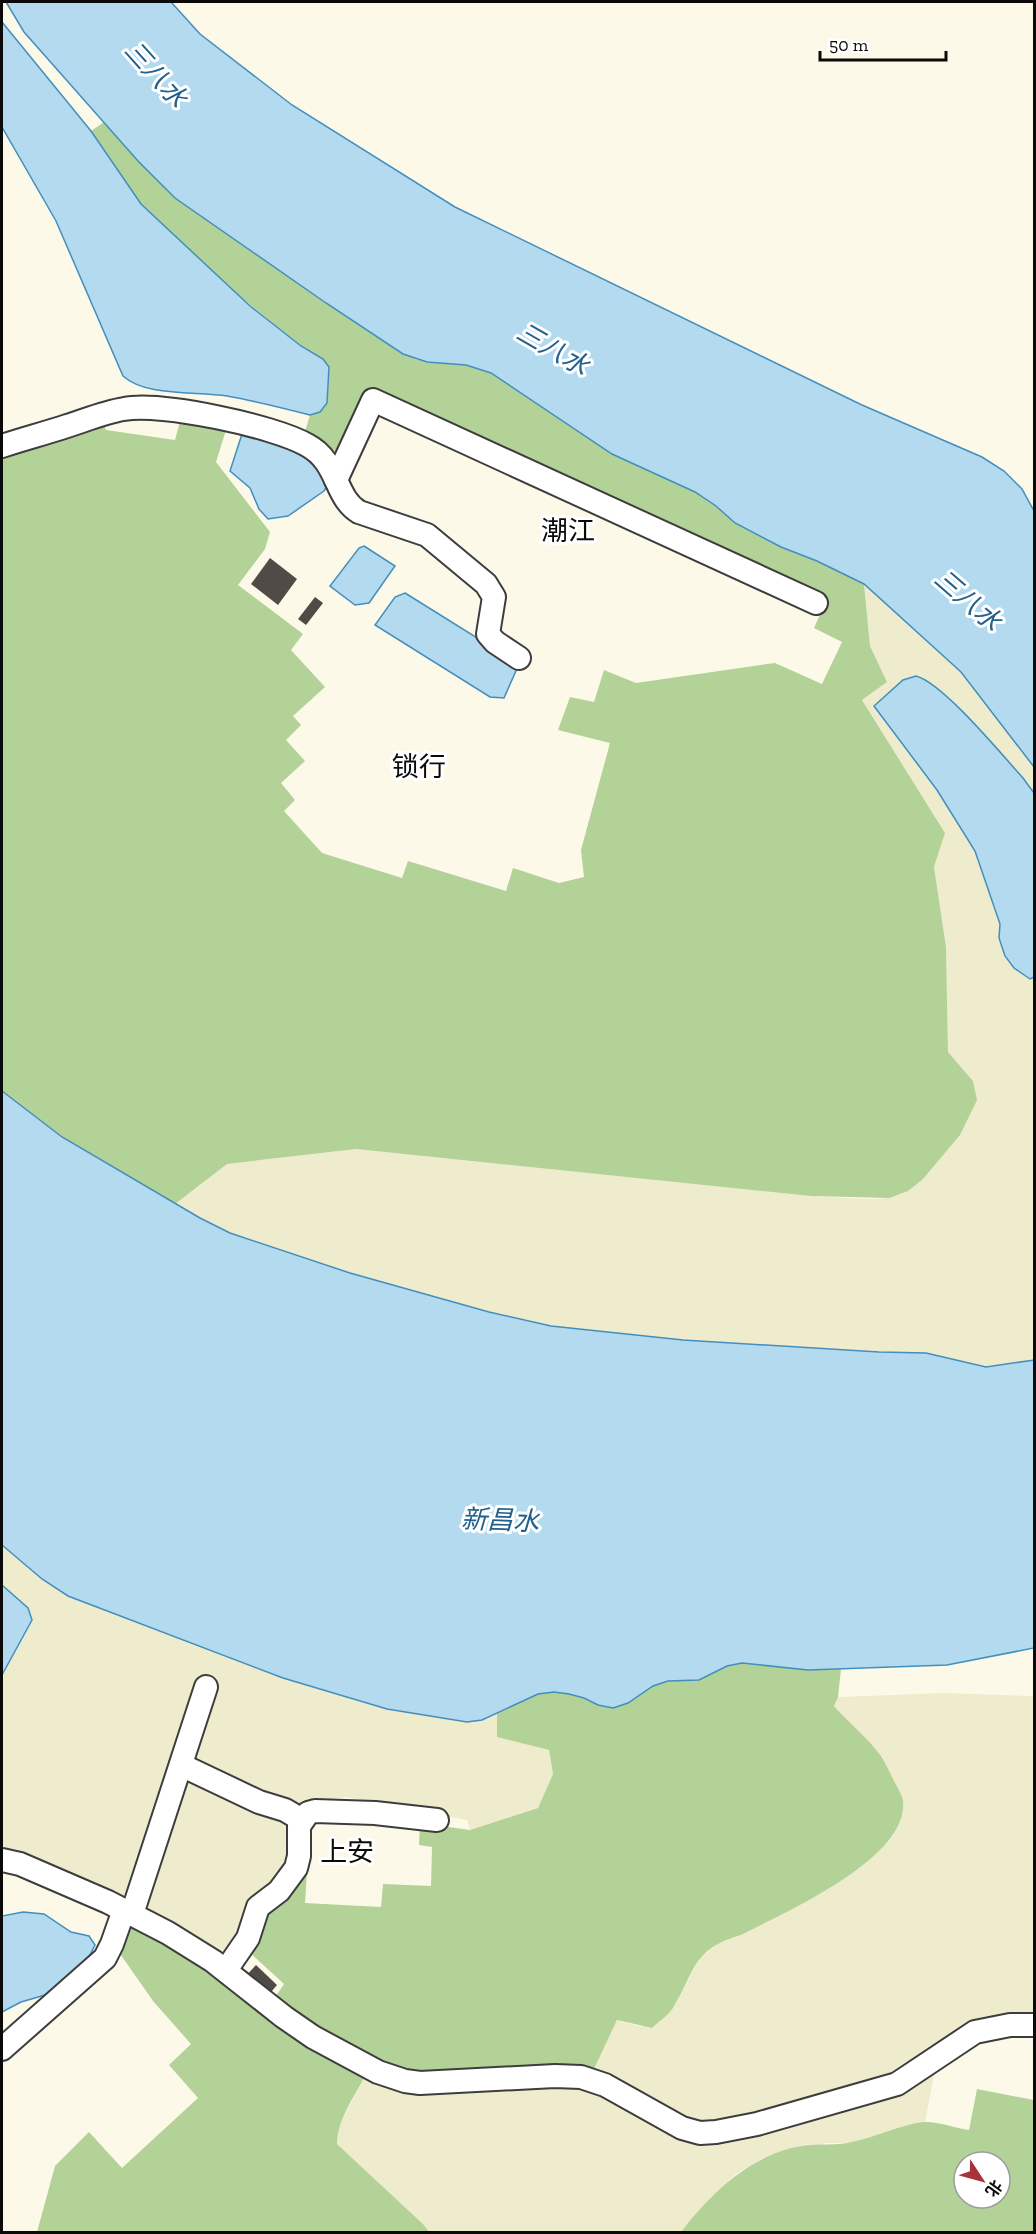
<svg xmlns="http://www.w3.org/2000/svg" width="1036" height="2234" font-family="'Zilla Slab','Noto Sans SC',serif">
  <rect width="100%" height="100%" fill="#fdf9e9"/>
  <!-- farmland -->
  <g fill="#efeccd">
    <path d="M 864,584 L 961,672 L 1034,767 L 1034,1360 L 986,1367 L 911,1352 L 879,1352 L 683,1340 L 551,1326 L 489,1312 L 350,1273 L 230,1233 L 175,1204 L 227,1164 L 356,1149 L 811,1196 L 870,1199 L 889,1198 L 934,1164 L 947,1150 L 973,1081 L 948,1052 L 946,947 L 934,867 L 945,833 L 862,700 L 887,682 L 870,646 Z"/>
    <path d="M 2,1545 L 42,1579 L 283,1678 L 387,1709 L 466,1722 L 482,1720 L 497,1713 L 498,1737 L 549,1750 L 553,1774 L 538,1808 L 470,1830 L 467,1820 L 345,1797 L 302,1804 L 294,1861 L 225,1962 L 2,1854 Z"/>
    <path d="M 943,1693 L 1034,1696 L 1034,2019 L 1004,2019 L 887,2082 L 702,2128 L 594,2069 L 617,2020 L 642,2027 L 673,2008 L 700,1957 L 723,1940 L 741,1935 L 881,1756 L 834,1706 L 838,1697 Z"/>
    <path d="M 935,2070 L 925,2122 L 850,2143 L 825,2143 L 763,2158 L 736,2174 L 702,2208 L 681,2232 L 429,2232 L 424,2225 L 337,2144 L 337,2136 L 342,2120 L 366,2074 L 580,2083 L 680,2133 Z"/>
  </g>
  <!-- forest -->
  <g fill="#b3d298" fill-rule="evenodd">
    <path d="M 104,122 L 175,198 L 415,359 L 427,362 L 466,365 L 491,373 L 612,454 L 695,492 L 781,547 L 817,561 L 864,584 L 870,646 L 887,682 L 862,700 L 945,833 L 934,867 L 946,947 L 948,1052 L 973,1081 L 977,1100 L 960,1135 L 923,1179 L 908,1191 L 889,1198 L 811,1196 L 356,1149 L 227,1164 L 175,1204 L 62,1137 L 2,1091 L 2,456 L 103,423 L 106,430 L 175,440 L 180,421 L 226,430 L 216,462 L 270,532 L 265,549 L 238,585 L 303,634 L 291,650 L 325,687 L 293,716 L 301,725 L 286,740 L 305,761 L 281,783 L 295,800 L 284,811 L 322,853 L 402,878 L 408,861 L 506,891 L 513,868 L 559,883 L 584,877 L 581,850 L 610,743 L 558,730 L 570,697 L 594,702 L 604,670 L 636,683 L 775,663 L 822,684 L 842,642 L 814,628 L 825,603 L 373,393 L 344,455 L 304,435 L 310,415 L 320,412 L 329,367 L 323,359 L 301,346 L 223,283 L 141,204 L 91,131 Z"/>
    <path d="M 742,1663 L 808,1670 L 841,1669 L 838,1697 L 834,1706 C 849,1723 868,1738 881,1756 C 886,1764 890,1773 894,1781 C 897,1787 902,1794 903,1801 C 909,1859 783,1913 741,1935 C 692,1949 696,1970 673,2008 C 668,2016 659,2021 652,2028 L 617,2020 L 594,2069 L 528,2070 L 423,2076 L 350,2051 L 274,1999 L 284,1984 L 248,1951 L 258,1920 L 307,1871 L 305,1903 L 381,1907 L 383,1884 L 431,1886 L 432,1847 L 419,1845 L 420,1823 L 470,1830 L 538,1808 L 553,1774 L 549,1750 L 497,1737 L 497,1713 L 538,1694 L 554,1692 L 569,1694 L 584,1698 L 598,1705 L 628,1703 L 653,1686 L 668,1681 L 699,1680 L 727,1666 Z"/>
    <path d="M 129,1920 L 204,1964 L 366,2074 C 355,2096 337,2120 337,2144 L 424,2225 L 429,2232 L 37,2232 L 55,2166 L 89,2132 L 122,2168 L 198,2098 L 169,2065 L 191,2044 L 153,2001 L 116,1948 Z"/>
    <path d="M 977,2089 L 1034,2100 L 1034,2232 L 681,2232 C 711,2193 751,2154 802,2146 C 818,2143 836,2146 852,2142 C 876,2137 900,2125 923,2122 C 937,2121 955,2128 969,2130 ZM 964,2162 L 1000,2162 L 1000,2198 L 964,2198 Z"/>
  </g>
  <!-- water -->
  <g fill="#b3daef" stroke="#428fbe" stroke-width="1.5">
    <path d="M 6,2 L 171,2 L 200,34 L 292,105 L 455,207 L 862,405 L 982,457 L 1004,471 L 1022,489 L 1034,511 L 1034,767 L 961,672 L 864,584 L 817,561 L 781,547 L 735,523 L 716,506 L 695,492 L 612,454 L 491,373 L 466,365 L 427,362 L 403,354 L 326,303 L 175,198 L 138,161 L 24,32 Z"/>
    <path d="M 2,22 L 91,131 L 141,204 L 250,306 L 301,346 L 323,359 L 329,367 L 327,403 L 320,412 L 310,415 C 283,408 255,401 227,396 C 196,391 146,397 123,376 L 56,221 L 2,127 Z"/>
    <path d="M 255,433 L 316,459 L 327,486 L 324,491 L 288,516 L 268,519 L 259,509 L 250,488 L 230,471 L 242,434 Z"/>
    <path d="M 364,546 L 395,566 L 369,603 L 355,605 L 330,586 L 359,548 Z"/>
    <path d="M 405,593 L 519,664 L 504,698 L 490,697 L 375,625 L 395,597 Z"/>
    <path d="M 916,676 C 943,683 1002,755 1023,778 L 1034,793 L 1034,977 L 1030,979 L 1014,968 L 1005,956 L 999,938 L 1000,924 L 975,851 L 937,790 L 874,706 L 903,680 Z"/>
    <path d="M 2,1091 L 62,1137 L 200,1218 L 230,1233 L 350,1273 L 489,1312 L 551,1326 L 683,1340 L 879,1352 L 926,1353 L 986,1367 L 1034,1360 L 1034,1648 L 947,1665 L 808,1670 L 742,1663 L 727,1666 L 699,1680 L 668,1681 L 653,1686 L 628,1703 L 613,1708 L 598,1705 L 584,1698 L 569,1694 L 554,1692 L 538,1694 L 482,1720 L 467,1722 L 387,1709 L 283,1678 L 68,1596 L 42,1579 L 2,1545 Z"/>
    <path d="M 2,1585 L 28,1608 L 32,1620 L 2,1675 Z"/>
    <path d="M 23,1912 L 44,1914 L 71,1932 L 89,1936 L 95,1945 L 88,1959 L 52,1993 L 21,2002 L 2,2012 L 2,1916 Z"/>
  </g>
  <!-- building -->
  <g fill="#514b48">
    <path d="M 270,558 L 297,579 L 278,605 L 251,584 Z"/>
    <path d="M 315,597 L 323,603 L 306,625 L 298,619 Z"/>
    <path d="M 256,1965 L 277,1985 L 266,1998 L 244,1978 Z"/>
  </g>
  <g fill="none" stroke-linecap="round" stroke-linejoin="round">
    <!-- minor casing -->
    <g stroke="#3d3d3d" stroke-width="26">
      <g id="minor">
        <path d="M 2,446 C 23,439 46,433 67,426 C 86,420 105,412 124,409 C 161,402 274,426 307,445 C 339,462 334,497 359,512 L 427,535 L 486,584 L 494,597 L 488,634 L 495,642 L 519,658"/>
        <path d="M 336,480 L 373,400 L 816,603"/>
        <path d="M 181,1765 L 259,1802 L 285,1810 L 302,1820"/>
        <path d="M 2,1860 L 20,1864 L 108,1902 L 168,1933 L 213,1961 L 284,2017 L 313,2037 L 378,2072 L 405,2081 L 420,2083 L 555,2076 L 581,2077 L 605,2085 L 682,2128 L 700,2133 L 716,2132 L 757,2124 L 897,2084 L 975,2032 L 1010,2025 L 1034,2025"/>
        <path d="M 132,1914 L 206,1687"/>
        <path d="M 226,1970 L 248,1938 L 258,1907 L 279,1891 L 296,1868 L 299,1856 L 299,1826 L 308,1813 L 315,1811 L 375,1813 L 437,1820"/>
        <path d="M 2,2049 L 105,1958 L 112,1944 L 124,1910"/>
      </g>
    </g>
    <!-- minor -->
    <use href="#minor" stroke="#fff" stroke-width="22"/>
  </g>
  <g text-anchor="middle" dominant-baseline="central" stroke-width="6" stroke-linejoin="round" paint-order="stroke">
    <!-- water labels -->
    <g font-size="26" font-style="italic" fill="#22608d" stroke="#fff">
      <text transform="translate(156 74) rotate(48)">三八水</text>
      <text transform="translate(553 349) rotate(30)">三八水</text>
      <text transform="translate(968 600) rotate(41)">三八水</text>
      <text transform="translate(500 1520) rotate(2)">新昌水</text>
    </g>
    <!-- quarter labels -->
    <g font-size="27" fill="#0a0a0a" stroke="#fff">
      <text x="568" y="531">潮江</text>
      <text x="419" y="767">锁行</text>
      <text x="347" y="1852">上安</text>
    </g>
  </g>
  <!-- border -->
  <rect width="1036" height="2234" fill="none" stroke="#0a0a0a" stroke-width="6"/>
  <!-- north arrow -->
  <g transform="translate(982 2180) rotate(126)"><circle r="28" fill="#ffffff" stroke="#9d9d9d" stroke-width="1.5"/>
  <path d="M0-4.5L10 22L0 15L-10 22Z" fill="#aa323a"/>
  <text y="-9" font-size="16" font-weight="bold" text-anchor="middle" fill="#0a0a0a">北</text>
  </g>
  <!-- scale -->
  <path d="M820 51v9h126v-9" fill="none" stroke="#0a0a0a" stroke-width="3"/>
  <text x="829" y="51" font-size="18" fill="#0a0a0a" stroke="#ffffff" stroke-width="4.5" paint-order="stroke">50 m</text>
</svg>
